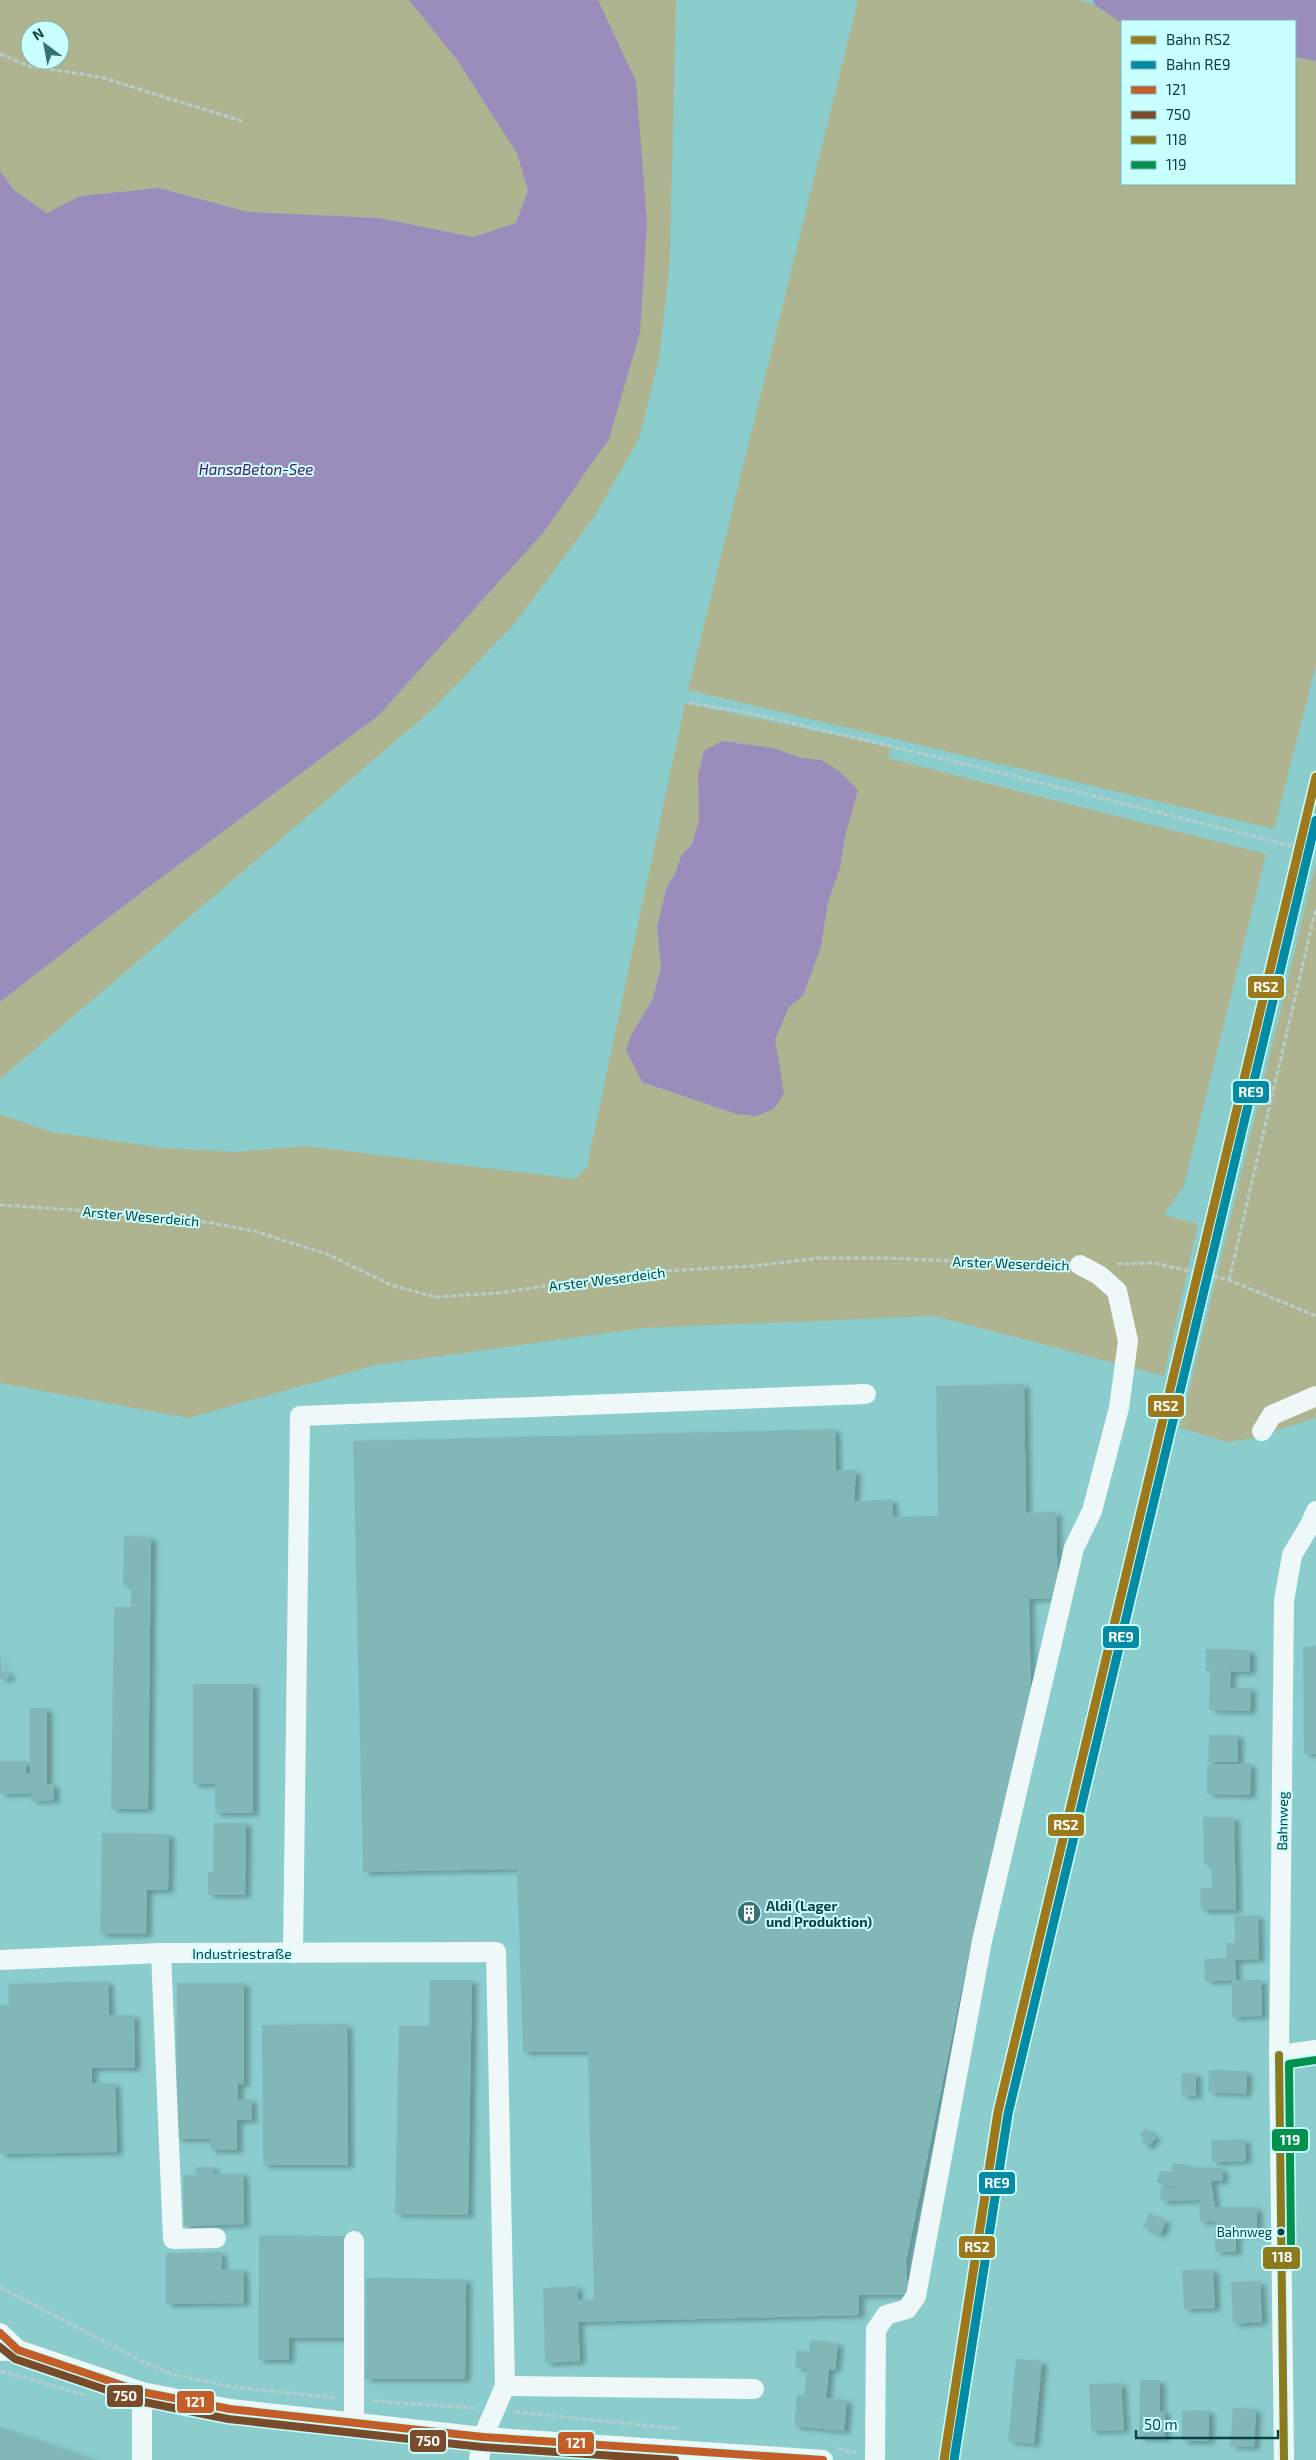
<svg xmlns="http://www.w3.org/2000/svg" width="1316" height="2460" font-family="'Exo 2',sans-serif">
  <defs>
    <filter id="shadow"><feDropShadow dx="5.5" dy="3" stdDeviation="2.5" flood-color="#0004"/></filter>
  </defs>
  <rect width="100%" height="100%" fill="#8bcdcd"/>
  <!-- green -->
  <g fill="#aeb48f" fill-rule="evenodd">
    <path d="M 0,0 L 409,0 L 457,60 L 517,153 L 528,191 L 516,223 L 473,237 L 380,218 L 248,212 L 159,188 L 80,196 L 47,213 L 15,191 L 0,171 ZM 30,30 L 60,30 L 60,60 L 30,60 Z"/>
    <path d="M 598,0 L 676,0 L 670,260 L 659,359 L 639,439 L 594,517 L 515,623 L 433,709 L 0,1079 L 0,1002 L 130,901 L 378,716 L 543,533 L 609,439 L 640,333 L 635,81 Z"/>
    <path d="M 858,0 L 1079,0 L 1095,5 L 1122,23 L 1122,184 L 1295,184 L 1295,57 L 1316,61 L 1316,665 L 1274,829 L 688,690 Z"/>
    <path d="M 685,703 L 891,747 L 888,758 L 1266,854 L 1184,1185 L 1164,1215 L 1198,1224 L 1164,1376 L 935,1316 L 644,1328 L 376,1365 L 188,1418 L 0,1383 L 0,1114 L 51,1132 L 163,1148 L 237,1152 L 306,1146 L 576,1179 L 587,1166 ZM 723,741 L 773,748 L 802,758 L 821,760 L 845,837 L 840,868 L 828,902 L 821,947 L 803,996 L 789,1007 L 775,1040 L 778,1062 L 736,1114 L 642,1082 L 627,1050 L 632,1033 L 652,1001 L 661,967 L 657,927 L 666,889 L 675,874 L 681,856 L 692,844 L 699,820 L 698,776 Z"/>
    <path d="M 1316,863 L 1316,1418 L 1253,1438 L 1228,1442 L 1180,1428 Z"/>
  </g>
  <!-- water -->
  <g fill="#9a8dbb">
    <path d="M 409,0 L 598,0 L 636,81 L 647,223 L 640,333 L 609,439 L 543,533 L 378,716 L 130,901 L 0,1002 L 0,171 L 15,191 L 47,213 L 80,196 L 159,188 L 248,212 L 380,218 L 473,237 L 516,223 L 528,191 L 517,153 L 457,60 Z"/>
    <path d="M 1093,0 L 1316,0 L 1316,61 L 1295,57 L 1295,21 L 1122,23 L 1095,5 Z"/>
    <path d="M 722,741 L 773,748 L 802,758 L 821,760 L 839,771 L 858,790 L 845,836 L 840,868 L 828,902 L 821,947 L 803,996 L 789,1007 L 775,1040 L 784,1093 L 774,1109 L 757,1116 L 736,1114 L 642,1082 L 626,1050 L 632,1033 L 652,1001 L 661,967 L 657,927 L 666,889 L 675,874 L 681,856 L 692,844 L 699,820 L 698,776 L 704,751 Z"/>
  </g>
  <!-- building -->
  <g fill="#82b7b7" filter="url(#shadow)">
    <path d="M 1024,1384 L 1026,1513 L 1056,1512 L 1058,1598 L 1029,1599 L 1031,1703 L 969,1953 L 906,2262 L 908,2295 L 859,2295 L 859,2315 L 578,2322 L 580,2361 L 545,2363 L 543,2288 L 577,2286 L 578,2300 L 594,2299 L 588,2052 L 523,2052 L 517,1869 L 363,1872 L 353,1441 L 835,1429 L 836,1471 L 856,1470 L 854,1502 L 892,1499 L 893,1517 L 938,1516 L 936,1386 Z"/>
    <path d="M 124,1536 L 151,1537 L 148,1809 L 111,1809 L 114,1607 L 131,1607 L 131,1585 L 123,1585 Z"/>
    <path d="M 1316,1646 L 1316,1754 L 1304,1754 L 1303,1647 Z"/>
    <path d="M 1206,1649 L 1250,1650 L 1250,1672 L 1231,1671 L 1230,1688 L 1251,1688 L 1250,1711 L 1209,1710 L 1210,1671 L 1206,1671 Z"/>
    <path d="M 0,1650 L 2,1672 L 9,1672 L 9,1678 L 0,1679 Z"/>
    <path d="M 193,1684 L 253,1684 L 253,1813 L 215,1813 L 215,1784 L 193,1784 Z"/>
    <path d="M 30,1708 L 47,1708 L 47,1784 L 54,1784 L 54,1800 L 31,1801 L 31,1793 L 0,1794 L 0,1761 L 26,1761 L 26,1773 L 30,1773 Z"/>
    <path d="M 1209,1735 L 1238,1735 L 1238,1762 L 1208,1762 Z"/>
    <path d="M 1207,1764 L 1251,1764 L 1250,1795 L 1207,1794 Z"/>
    <path d="M 1203,1817 L 1234,1817 L 1236,1910 L 1201,1910 L 1200,1888 L 1212,1888 L 1211,1864 L 1204,1864 Z"/>
    <path d="M 214,1823 L 246,1823 L 245,1895 L 208,1895 L 208,1872 L 213,1872 Z"/>
    <path d="M 102,1833 L 169,1834 L 168,1890 L 147,1890 L 146,1934 L 100,1934 Z"/>
    <path d="M 1258,1915 L 1259,1959 L 1235,1960 L 1236,1980 L 1261,1980 L 1262,2016 L 1232,2017 L 1232,1980 L 1205,1981 L 1204,1959 L 1226,1958 L 1226,1943 L 1235,1943 L 1234,1916 Z"/>
    <path d="M 430,1980 L 472,1980 L 468,2215 L 395,2214 L 399,2026 L 429,2026 Z"/>
    <path d="M 108,1981 L 109,2015 L 134,2015 L 135,2068 L 92,2068 L 92,2083 L 115,2083 L 117,2152 L 0,2154 L 0,2005 L 9,2005 L 8,1984 Z"/>
    <path d="M 177,1983 L 244,1983 L 244,2084 L 238,2084 L 238,2099 L 251,2099 L 252,2120 L 237,2120 L 237,2150 L 210,2150 L 210,2139 L 176,2139 Z"/>
    <path d="M 347,2024 L 348,2165 L 263,2165 L 262,2025 Z"/>
    <path d="M 1209,2070 L 1247,2071 L 1246,2094 L 1208,2092 Z"/>
    <path d="M 1182,2073 L 1196,2073 L 1196,2096 L 1181,2095 Z"/>
    <path d="M 1145,2128 L 1156,2138 L 1147,2147 L 1141,2142 L 1144,2138 L 1140,2134 Z"/>
    <path d="M 1245,2139 L 1246,2161 L 1212,2162 L 1211,2140 Z"/>
    <path d="M 1172,2163 L 1188,2165 L 1188,2167 L 1222,2168 L 1223,2181 L 1211,2181 L 1215,2207 L 1257,2207 L 1257,2234 L 1236,2235 L 1236,2252 L 1215,2252 L 1215,2221 L 1200,2222 L 1199,2200 L 1161,2201 L 1160,2188 L 1175,2189 L 1175,2187 L 1157,2183 L 1159,2171 L 1171,2172 Z"/>
    <path d="M 195,2167 L 214,2167 L 214,2174 L 243,2173 L 244,2224 L 184,2226 L 183,2175 L 196,2175 Z"/>
    <path d="M 1149,2213 L 1166,2221 L 1160,2235 L 1143,2227 Z"/>
    <path d="M 259,2235 L 348,2236 L 347,2338 L 289,2338 L 289,2360 L 258,2360 Z"/>
    <path d="M 221,2252 L 222,2270 L 243,2269 L 244,2303 L 166,2304 L 166,2253 Z"/>
    <path d="M 1213,2269 L 1215,2308 L 1184,2309 L 1182,2270 Z"/>
    <path d="M 366,2278 L 466,2279 L 465,2379 L 365,2379 Z"/>
    <path d="M 1260,2281 L 1262,2322 L 1233,2324 L 1231,2282 Z"/>
    <path d="M 810,2340 L 838,2343 L 835,2370 L 829,2369 L 826,2398 L 847,2400 L 844,2431 L 794,2426 L 797,2394 L 804,2395 L 807,2369 L 795,2368 L 797,2350 L 809,2352 Z"/>
    <path d="M 1016,2359 L 1042,2361 L 1034,2444 L 1008,2441 Z"/>
    <path d="M 1140,2380 L 1160,2380 L 1160,2411 L 1165,2411 L 1165,2438 L 1139,2438 Z"/>
    <path d="M 1121,2383 L 1124,2430 L 1091,2431 L 1089,2384 Z"/>
    <path d="M 1233,2408 L 1256,2409 L 1254,2447 L 1230,2446 Z"/>
    <path d="M 1209,2410 L 1209,2441 L 1182,2441 L 1182,2411 Z"/>
    <path d="M 0,2427 L 96,2460 L 0,2460 Z"/>
  </g>
  <g fill="none" stroke-linecap="round" stroke-linejoin="round">
    <!-- path -->
    <g stroke="#b8cdcd" stroke-width="3" stroke-dasharray="5 2.5" stroke-linecap="butt">
      <path d="M 0,54 L 29,66 L 100,77 L 242,121"/>
      <path d="M 689,703 L 745,712 L 970,765 L 1316,852"/>
      <path d="M 0,1205 L 179,1217 L 254,1231 L 327,1254 L 391,1285 L 435,1297 L 499,1293 L 628,1273 L 753,1266 L 819,1258 L 887,1258 L 1063,1266"/>
      <path d="M 1117,1264 L 1154,1263 L 1229,1280 L 1316,1316"/>
      <path d="M 1229,1280 L 1316,908"/>
      <path d="M 0,2287 L 145,2363 L 171,2374 L 233,2387 L 337,2398"/>
      <path d="M 1,2371 L 88,2396"/>
      <path d="M 373,2401 L 474,2408"/>
      <path d="M 515,2412 L 680,2429"/>
      <path d="M 838,2449 L 856,2452"/>
    </g>
    <!-- minor -->
    <g stroke="#eef8f8" stroke-width="20">
      <path d="M 1262,1431 L 1272,1415 L 1316,1396"/>
      <path d="M 161,1953 L 173,2239 L 216,2238"/>
      <path d="M 293,1953 L 300,1416 L 866,1394"/>
      <path d="M 0,1960 L 161,1953 L 496,1952 L 505,2386 L 483,2437 L 479,2460"/>
      <path d="M 1279,2055 L 1316,2050"/>
      <path d="M 0,2333 L 18,2350"/>
      <path d="M 0,2351 L 18,2350 L 142,2392 L 230,2409 L 483,2437 L 823,2460"/>
      <path d="M 505,2386 L 754,2389"/>
      <path d="M 354,2423 L 354,2241"/>
      <path d="M 142,2460 L 142,2392"/>
      <path d="M 875,2460 L 876,2330 L 886,2315 L 907,2309 L 916,2296 L 982,1941 L 1074,1548 L 1092,1511 L 1119,1408 L 1128,1341 L 1117,1291 L 1099,1275 L 1080,1265"/>
      <path d="M 1284,2460 L 1279,2055 L 1284,1601 L 1292,1555 L 1310,1525 L 1316,1511"/>
    </g>
    <!-- bus-1 casing -->
    <g stroke="#c9fffe" stroke-width="11">
      <path id="bus-1" d="M 0,2333 L 18,2350 L 142,2392 L 230,2409 L 483,2437 L 823,2460"/>
    </g>
    <!-- bus-2 casing -->
    <g stroke="#c9fffe" stroke-width="11">
      <path id="bus-2" d="M 0,2347 L 15,2359 L 139,2401 L 228,2419 L 482,2447 L 675,2460"/>
    </g>
    <!-- bus-3 casing -->
    <g stroke="#c9fffe" stroke-width="11">
      <path id="bus-3" d="M 1279,2055 L 1284,2460"/>
    </g>
    <!-- bus-4 casing -->
    <g stroke="#c9fffe" stroke-width="11">
      <path id="bus-4" d="M 1291,2243 L 1289,2064 L 1316,2060"/>
    </g>
    <!-- bus-1 -->
    <use href="#bus-1" stroke="#c45e29" stroke-width="8"/>
    <!-- bus-2 -->
    <use href="#bus-2" stroke="#7a4b2a" stroke-width="8"/>
    <!-- bus-3 -->
    <use href="#bus-3" stroke="#8d791e" stroke-width="8"/>
    <!-- bus-4 -->
    <use href="#bus-4" stroke="#02924e" stroke-width="8"/>
    <!-- rail-1 casing -->
    <g stroke="#c9fffe" stroke-width="12">
      <path id="rail-1" d="M 944,2460 L 998,2112 L 1316,777"/>
    </g>
    <!-- rail-2 casing -->
    <g stroke="#c9fffe" stroke-width="12">
      <path id="rail-2" d="M 954,2460 L 1008,2114 L 1316,820"/>
    </g>
    <!-- rail-1 -->
    <use href="#rail-1" stroke="#9d791b" stroke-width="9"/>
    <!-- rail-2 -->
    <use href="#rail-2" stroke="#038aa4" stroke-width="9"/>
  </g>
  <!-- icons -->
  <defs>
    <g id="building-disc" transform="scale(1.25)"><circle r="9.5" fill="#387373" stroke="#c9fffe"/><path d="M-4-6H4V6H1V3H-1V6H-4ZM-2.5-4.3h1.7v1.8h-1.7ZM.8-4.3h1.7v1.8H.8ZM-2.5-1h1.7V.8h-1.7ZM.8-1h1.7V.8H.8Z" fill="#fff"/></g>
  </defs>
  <g fill-rule="evenodd">
    <use href="#building-disc" x="749" y="1913"/>
  </g>
  <!-- markers -->
  <circle fill="#0b4243" stroke="#c9fffe" stroke-width="2" cx="1281" cy="2232" r="4.5"/>
  <g text-anchor="middle" dominant-baseline="central" stroke-width="4" stroke-linejoin="round" paint-order="stroke">
    <!-- bus labels -->
    <g font-size="13" fill="#0b4243" stroke="#c9fffe" text-anchor="end">
      <text x="1272" y="2232">Bahnweg</text>
    </g>
    <!-- street labels -->
    <g font-size="14" fill="#0b4243" stroke="#c9fffe">
      <text transform="translate(141 1216) rotate(5)">Arster Weserdeich</text>
      <text transform="translate(1011 1263) rotate(2)">Arster Weserdeich</text>
      <text transform="translate(607 1279) rotate(-7)">Arster Weserdeich</text>
      <text transform="translate(1282 1821) rotate(-89)">Bahnweg</text>
      <text x="242" y="1953">Industriestraße</text>
    </g>
    <!-- poi labels -->
    <g font-size="14" font-weight="bold" fill="#0b4243" stroke="#c9fffe" text-anchor="start">
      <text x="766" y="1905">Aldi (Lager<tspan x="766" dy="16">und Produktion)</tspan></text>
    </g>
    <!-- water labels -->
    <g font-size="15" font-style="italic" fill="#501465" stroke="#c9fffe">
      <text x="256" y="469">HansaBeton-See</text>
    </g>
  </g>
  <g stroke="#c9fffe" stroke-width="2">
    <rect x="1247" y="975" width="38" height="24" rx="5" fill="#9d791b"/>
    <rect x="1232" y="1080" width="38" height="24" rx="5" fill="#038aa4"/>
    <rect x="1147" y="1394" width="38" height="24" rx="5" fill="#9d791b"/>
    <rect x="1102" y="1625" width="38" height="24" rx="5" fill="#038aa4"/>
    <rect x="1047" y="1813" width="38" height="24" rx="5" fill="#9d791b"/>
    <rect x="1271" y="2128" width="38" height="24" rx="5" fill="#02924e"/>
    <rect x="978" y="2171" width="38" height="24" rx="5" fill="#038aa4"/>
    <rect x="958" y="2235" width="38" height="24" rx="5" fill="#9d791b"/>
    <rect x="1262" y="2246" width="39" height="24" rx="5" fill="#8d791e"/>
    <rect x="106" y="2384" width="38" height="24" rx="5" fill="#7a4b2a"/>
    <rect x="176" y="2390" width="39" height="24" rx="5" fill="#c45e29"/>
    <rect x="409" y="2429" width="38" height="24" rx="5" fill="#7a4b2a"/>
    <rect x="557" y="2431" width="38" height="24" rx="5" fill="#c45e29"/>
  </g>
  <g font-size="14" text-anchor="middle" font-weight="bold" fill="#fff">
    <text x="1266" y="992">RS2</text>
    <text x="1251" y="1097">RE9</text>
    <text x="1166" y="1411">RS2</text>
    <text x="1121" y="1642">RE9</text>
    <text x="1066" y="1830">RS2</text>
    <text x="1290" y="2145">119</text>
    <text x="997" y="2188">RE9</text>
    <text x="977" y="2252">RS2</text>
    <text x="1282" y="2262">118</text>
    <text x="125" y="2401">750</text>
    <text x="195" y="2407">121</text>
    <text x="428" y="2446">750</text>
    <text x="576" y="2448">121</text>
  </g>
  <!-- legend -->
  <rect x="1121" y="20" width="175" height="165" fill="#c9fffe" stroke="#7db3b3"/>
  <rect x="1131" y="36" width="25" height="8" fill="#9d791b" stroke="#7db3b3"/>
  <text x="1166" y="45" font-size="15" fill="#0b4243">Bahn RS2</text>
  <rect x="1131" y="61" width="25" height="8" fill="#038aa4" stroke="#7db3b3"/>
  <text x="1166" y="70" font-size="15" fill="#0b4243">Bahn RE9</text>
  <rect x="1131" y="86" width="25" height="8" fill="#c45e29" stroke="#7db3b3"/>
  <text x="1166" y="95" font-size="15" fill="#0b4243">121</text>
  <rect x="1131" y="111" width="25" height="8" fill="#7a4b2a" stroke="#7db3b3"/>
  <text x="1166" y="120" font-size="15" fill="#0b4243">750</text>
  <rect x="1131" y="136" width="25" height="8" fill="#8d791e" stroke="#7db3b3"/>
  <text x="1166" y="145" font-size="15" fill="#0b4243">118</text>
  <rect x="1131" y="161" width="25" height="8" fill="#02924e" stroke="#7db3b3"/>
  <text x="1166" y="170" font-size="15" fill="#0b4243">119</text>
  <!-- north arrow -->
  <g transform="translate(45 45) rotate(328)"><circle r="24" fill="#c9fffe" stroke="#7db3b3"/>
  <path d="M0-4L9 19L0 12L-9 19Z" fill="#387373"/>
  <text y="-8" font-size="14" font-weight="bold" text-anchor="middle" fill="#0b4243">N</text>
  </g>
  <!-- scale -->
  <path d="M1136 2430v8h142v-8" fill="none" stroke="#0b4243" stroke-width="2.5"/>
  <text x="1144" y="2430" font-size="15" fill="#0b4243" stroke="#c9fffe" stroke-width="4" paint-order="stroke">50 m</text>
</svg>
